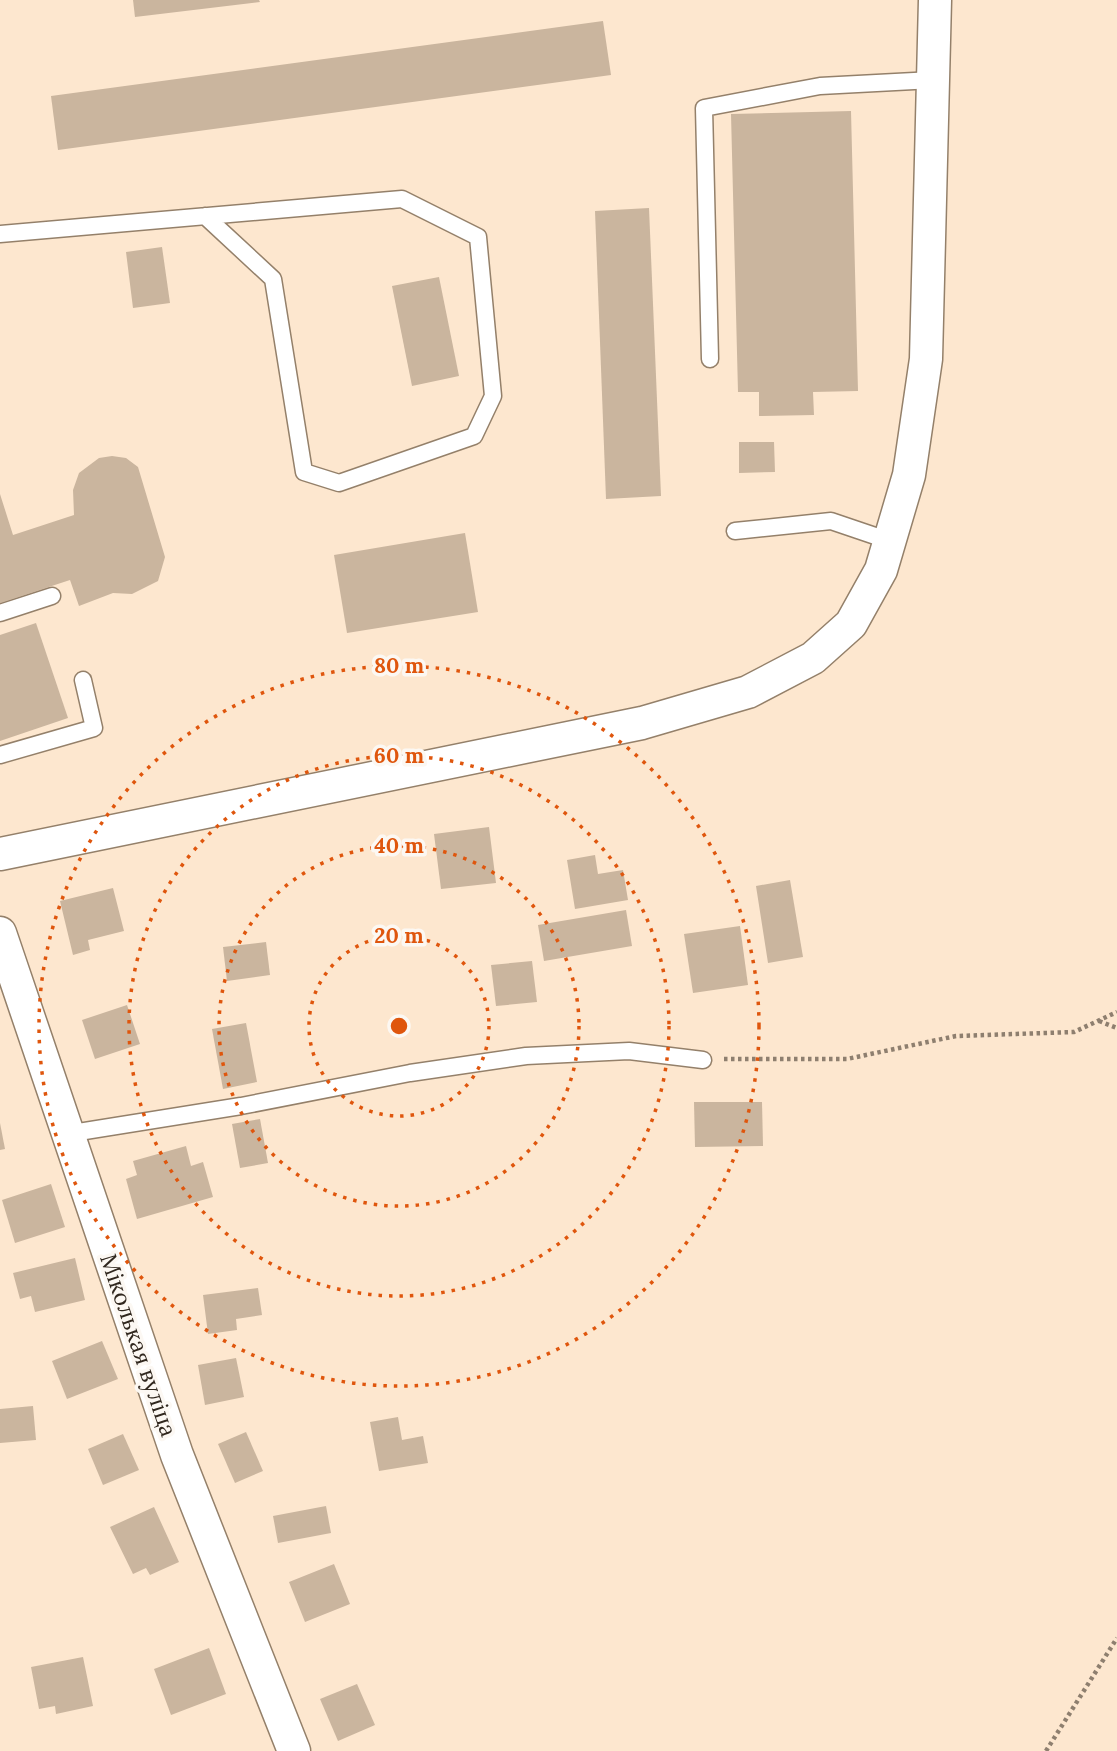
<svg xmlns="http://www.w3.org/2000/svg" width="1117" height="1751" font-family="Lora,serif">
  <rect width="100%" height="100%" fill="#fde7cf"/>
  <!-- building -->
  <g fill="#cab59e">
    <path d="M 133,0 L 259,0 L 260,2 L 135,17 Z"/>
    <path d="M 603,21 L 611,75 L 58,150 L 51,96 Z"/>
    <path d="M 851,111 L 858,391 L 813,392 L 814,415 L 759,416 L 759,392 L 738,392 L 731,114 Z"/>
    <path d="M 649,208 L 661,496 L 606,499 L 595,211 Z"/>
    <path d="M 162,247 L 170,303 L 133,308 L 126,252 Z"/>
    <path d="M 439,277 L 459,376 L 412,386 L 392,286 Z"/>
    <path d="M 739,442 L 774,442 L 775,472 L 739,473 Z"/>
    <path d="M 112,456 L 126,458 L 138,467 L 165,557 L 158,581 L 132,594 L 113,593 L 79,606 L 70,580 L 0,603 L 0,494 L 13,535 L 74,515 L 73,490 L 79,473 L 99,458 Z"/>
    <path d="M 465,533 L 478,612 L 347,633 L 334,555 Z"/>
    <path d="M 36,623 L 68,718 L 0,741 L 0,635 Z"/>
    <path d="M 489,827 L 496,883 L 441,889 L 434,834 Z"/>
    <path d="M 595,855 L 598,874 L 623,870 L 628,900 L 575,909 L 567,860 Z"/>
    <path d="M 790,880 L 803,957 L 768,963 L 756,886 Z"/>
    <path d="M 113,888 L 124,931 L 88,940 L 90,950 L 73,955 L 60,901 Z"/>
    <path d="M 626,910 L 632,946 L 544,961 L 538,925 Z"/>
    <path d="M 740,926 L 748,985 L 693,993 L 684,934 Z"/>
    <path d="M 266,942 L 270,975 L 227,981 L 223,947 Z"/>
    <path d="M 532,961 L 537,1002 L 496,1006 L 491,965 Z"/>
    <path d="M 127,1005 L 140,1044 L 95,1059 L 82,1020 Z"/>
    <path d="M 246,1023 L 257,1082 L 223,1089 L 212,1029 Z"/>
    <path d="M 694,1102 L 762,1102 L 763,1146 L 695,1147 Z"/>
    <path d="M 260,1119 L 268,1163 L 240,1168 L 232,1124 Z"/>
    <path d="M 0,1123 L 5,1149 L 0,1150 Z"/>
    <path d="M 186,1146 L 191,1166 L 203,1162 L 213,1197 L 137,1219 L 126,1179 L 137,1175 L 133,1161 Z"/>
    <path d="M 51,1184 L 65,1227 L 15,1243 L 2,1200 Z"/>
    <path d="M 75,1258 L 85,1300 L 35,1312 L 31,1296 L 20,1299 L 13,1273 Z"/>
    <path d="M 258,1288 L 262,1315 L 236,1319 L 237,1330 L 208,1334 L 203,1295 Z"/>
    <path d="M 102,1341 L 118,1379 L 67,1399 L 52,1361 Z"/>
    <path d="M 236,1358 L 244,1397 L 205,1405 L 198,1365 Z"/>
    <path d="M 33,1406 L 36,1440 L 0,1443 L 0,1409 Z"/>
    <path d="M 398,1417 L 402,1440 L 423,1436 L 428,1463 L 379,1471 L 370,1422 Z"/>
    <path d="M 246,1432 L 263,1471 L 235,1483 L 218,1444 Z"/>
    <path d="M 123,1434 L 139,1470 L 103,1485 L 88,1449 Z"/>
    <path d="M 326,1506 L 331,1533 L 278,1543 L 273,1516 Z"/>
    <path d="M 154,1507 L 179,1562 L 150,1575 L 146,1568 L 133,1574 L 110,1527 Z"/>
    <path d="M 334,1564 L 350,1604 L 305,1622 L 289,1582 Z"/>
    <path d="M 209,1648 L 226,1694 L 171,1715 L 154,1669 Z"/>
    <path d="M 83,1657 L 93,1706 L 56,1714 L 55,1706 L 39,1709 L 31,1667 Z"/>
    <path d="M 357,1684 L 375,1725 L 338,1741 L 320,1699 Z"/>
  </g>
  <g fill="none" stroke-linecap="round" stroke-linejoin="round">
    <!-- lane casing -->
    <g stroke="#94806a" stroke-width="19">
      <g id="lane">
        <path d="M 0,234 L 402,199 L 478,237 L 493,396 L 474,436 L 339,483 L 304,472 L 273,279 L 205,216"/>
        <path d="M 710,359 L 704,108 L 820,86 L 933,80"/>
        <path d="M 735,531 L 831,521 L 890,541"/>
        <path d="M 0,613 L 52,596"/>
        <path d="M 0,755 L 94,728 L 83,680"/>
        <path d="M 66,1134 L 241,1106 L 410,1073 L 526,1056 L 629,1051 L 703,1060"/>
      </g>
    </g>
    <!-- street casing -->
    <g stroke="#94806a" stroke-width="35">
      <g id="street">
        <path d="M 0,854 L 642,723 L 748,692 L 813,658 L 851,624 L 881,570 L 909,475 L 926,359 L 935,0"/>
        <path d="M 0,933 L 177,1455 L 294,1751"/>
      </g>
    </g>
    <!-- path -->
    <g stroke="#8e7f6f" stroke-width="4.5" stroke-dasharray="3.5 3.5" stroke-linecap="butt">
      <path d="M 1099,1021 L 1117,1028"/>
      <path d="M 724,1059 L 847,1059 L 956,1036 L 1074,1032 L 1117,1012"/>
      <path d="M 1046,1751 L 1117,1638"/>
    </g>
    <!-- lane -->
    <use href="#lane" stroke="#fff" stroke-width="16"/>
    <!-- street -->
    <use href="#street" stroke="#fff" stroke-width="32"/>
  </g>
  <!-- distance rings -->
  <g fill="none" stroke="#df560d" stroke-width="3.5" stroke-dasharray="3.5 7">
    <circle cx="399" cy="1026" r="90"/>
    <circle cx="399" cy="1026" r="180"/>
    <circle cx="399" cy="1026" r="270"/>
    <circle cx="399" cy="1026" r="360"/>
  </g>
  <g text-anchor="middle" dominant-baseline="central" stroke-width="7" stroke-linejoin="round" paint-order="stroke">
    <!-- street labels -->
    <g font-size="23" fill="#30271e" stroke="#fcf8f3">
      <text transform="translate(139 1345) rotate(71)">Міколькая вуліца</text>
    </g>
  </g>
  <circle cx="399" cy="1026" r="10" fill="#df560d" stroke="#fcf8f3" stroke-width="3.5"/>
  <g font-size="21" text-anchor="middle" font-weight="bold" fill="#df560d" stroke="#fcf8f3" stroke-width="7" stroke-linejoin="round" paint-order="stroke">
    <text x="399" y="673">80 m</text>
    <text x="399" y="763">60 m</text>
    <text x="399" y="853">40 m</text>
    <text x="399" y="943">20 m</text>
  </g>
</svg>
